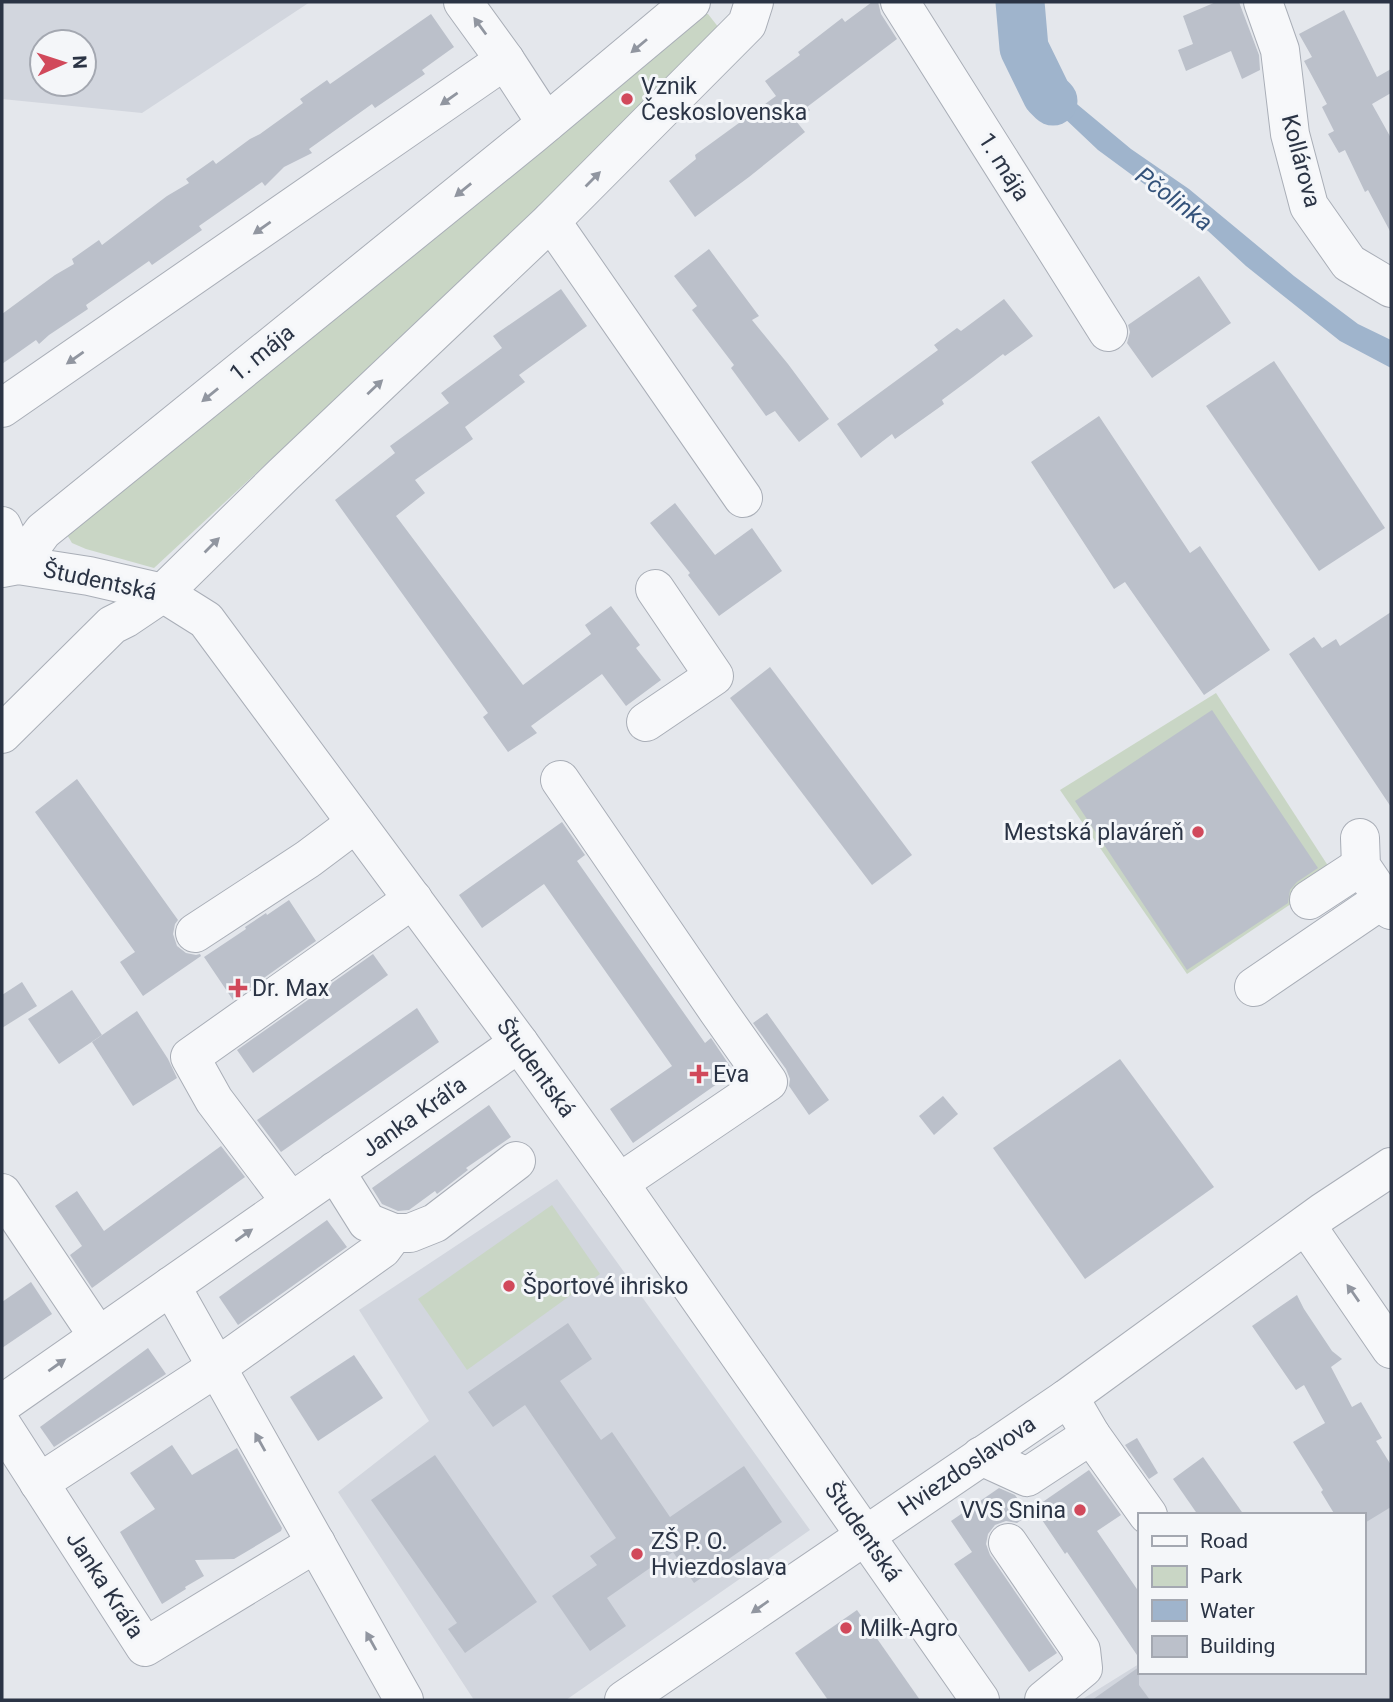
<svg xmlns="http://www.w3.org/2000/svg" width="1393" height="1702" font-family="Roboto,sans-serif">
  <rect width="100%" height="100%" fill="#e4e7ec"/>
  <!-- built -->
  <g fill="#d2d6de" fill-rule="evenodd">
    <path d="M 2,2 L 310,2 L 142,113 L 2,99 ZM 42,42 L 84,42 L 84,84 L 42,84 Z"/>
    <path d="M 557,1179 L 810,1530 L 566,1700 L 474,1700 L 338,1492 L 429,1421 L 359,1310 Z"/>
    <path d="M 1391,1502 L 1391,1700 L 1081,1700 L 1139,1664 L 1139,1672 L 1363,1672 L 1363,1519 Z"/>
  </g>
  <!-- green -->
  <g fill="#c9d6c5">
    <path d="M 696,14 L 708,14 L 719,28 L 666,93 L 154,568 L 86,549 L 72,543 L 66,533 Z"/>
    <path d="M 1216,693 L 1334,875 L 1187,974 L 1060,790 Z"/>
    <path d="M 552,1205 L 600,1274 L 467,1370 L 418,1299 Z"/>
  </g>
  <!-- water -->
  <path fill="#9fb4cc" d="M 1000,2 L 1013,2 L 1020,40 L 1072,100 L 1131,149 L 1189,189 L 1294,276 L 1358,324 L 1391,340 L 1391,368 L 1340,341 L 1246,266 L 1208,231 L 1098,150 L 1061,115 L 1027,78 L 1009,43 Z"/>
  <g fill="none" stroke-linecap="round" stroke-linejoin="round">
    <!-- river -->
    <path stroke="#9fb4cc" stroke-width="49" d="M 1020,2 L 1024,48 L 1047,95 L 1053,101"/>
  </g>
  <!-- building -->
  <g fill="#bbc0ca">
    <path d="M 872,2 L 878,2 L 881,14 L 897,39 L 807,107 L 810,110 L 796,121 L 805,132 L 749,177 L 695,217 L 669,181 L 696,159 L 695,155 L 776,96 L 765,81 L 800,55 L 798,52 L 842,18 L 845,22 Z"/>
    <path d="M 1216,2 L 1239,2 L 1259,55 L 1260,70 L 1242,79 L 1231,51 L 1186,71 L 1178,50 L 1193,44 L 1183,16 Z"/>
    <path d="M 1344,10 L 1377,77 L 1391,69 L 1391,93 L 1372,104 L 1391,138 L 1391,233 L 1368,190 L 1365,192 L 1345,150 L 1339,153 L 1328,134 L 1334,131 L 1322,107 L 1327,104 L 1304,61 L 1312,57 L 1299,34 Z"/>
    <path d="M 431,14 L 454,47 L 422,70 L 425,74 L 375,108 L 372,104 L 309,149 L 312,153 L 284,167 L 265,186 L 262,182 L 199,226 L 202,230 L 152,265 L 149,261 L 86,305 L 88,309 L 49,335 L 39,344 L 36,340 L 2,364 L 2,314 L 55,275 L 74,264 L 72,259 L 99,240 L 102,245 L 167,196 L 189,183 L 186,179 L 213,160 L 216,164 L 250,139 L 260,134 L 303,103 L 300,99 L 327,80 L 330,84 Z"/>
    <path d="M 709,249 L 759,316 L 752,320 L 788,364 L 829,419 L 799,442 L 775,411 L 766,416 L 731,368 L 734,365 L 692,310 L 697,306 L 674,276 Z"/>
    <path d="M 1199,276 L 1231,323 L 1152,378 L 1127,343 L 1130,332 L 1128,325 Z"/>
    <path d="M 561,289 L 587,326 L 519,375 L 525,382 L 465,427 L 473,439 L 415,480 L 425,493 L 396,516 L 523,685 L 591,634 L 585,625 L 611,606 L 640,645 L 636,648 L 661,680 L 626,706 L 602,674 L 531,726 L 537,733 L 508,752 L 483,717 L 488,713 L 335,500 L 395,453 L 390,446 L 449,403 L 441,393 L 502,348 L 493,336 Z"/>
    <path d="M 1004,299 L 1033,336 L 1005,356 L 1003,354 L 973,377 L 942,400 L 944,404 L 895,439 L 892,434 L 861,458 L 837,424 L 938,350 L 934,345 L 957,328 L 961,331 Z"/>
    <path d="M 1274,361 L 1385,528 L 1319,571 L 1206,406 Z"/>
    <path d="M 1099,416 L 1190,553 L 1200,546 L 1270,650 L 1204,695 L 1125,582 L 1114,589 L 1031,462 Z"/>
    <path d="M 675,503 L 715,555 L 752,528 L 782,571 L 719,616 L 688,575 L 690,573 L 650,523 Z"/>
    <path d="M 1391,612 L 1391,807 L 1289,654 L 1314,637 L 1322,648 L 1336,639 L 1340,646 Z"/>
    <path d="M 770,667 L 912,855 L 872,885 L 730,698 Z"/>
    <path d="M 1212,710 L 1318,868 L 1297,882 L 1290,890 L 1288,903 L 1187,970 L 1075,801 Z"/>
    <path d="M 77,779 L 178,920 L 175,924 L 173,934 L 177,946 L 186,953 L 196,955 L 200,954 L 201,956 L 143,996 L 120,962 L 135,952 L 35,812 Z"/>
    <path d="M 562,822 L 585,855 L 577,861 L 705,1043 L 711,1038 L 734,1072 L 633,1143 L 610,1109 L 672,1066 L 544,884 L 482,928 L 459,895 Z"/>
    <path d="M 289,900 L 316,941 L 233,1000 L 204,957 L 246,929 L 245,927 L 266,913 L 267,915 Z"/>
    <path d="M 373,954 L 388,975 L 253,1073 L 237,1050 Z"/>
    <path d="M 22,982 L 37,1006 L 2,1028 L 2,995 Z"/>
    <path d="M 72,990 L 102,1035 L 59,1064 L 28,1019 Z"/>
    <path d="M 417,1008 L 439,1042 L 281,1152 L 257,1120 Z"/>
    <path d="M 137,1011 L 168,1059 L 177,1078 L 133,1106 L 92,1042 Z"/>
    <path d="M 767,1013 L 829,1100 L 809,1115 L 789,1086 L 790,1079 L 786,1069 L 753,1023 Z"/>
    <path d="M 1120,1059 L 1214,1187 L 1085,1279 L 993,1148 Z"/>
    <path d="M 943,1096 L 958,1114 L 934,1135 L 919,1116 Z"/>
    <path d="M 489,1105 L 511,1137 L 466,1168 L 468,1170 L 437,1194 L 435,1191 L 409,1210 L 398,1211 L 382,1204 L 372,1188 Z"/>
    <path d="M 221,1146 L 245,1177 L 92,1288 L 70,1255 L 82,1246 L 55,1206 L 77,1191 L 104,1231 Z"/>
    <path d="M 327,1220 L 347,1247 L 238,1325 L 219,1297 Z"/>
    <path d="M 31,1282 L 52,1314 L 2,1348 L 2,1302 Z"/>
    <path d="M 1297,1295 L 1304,1309 L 1332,1351 L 1342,1359 L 1331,1367 L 1352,1407 L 1361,1402 L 1382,1438 L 1376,1441 L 1391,1465 L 1391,1507 L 1363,1524 L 1363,1515 L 1335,1515 L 1321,1492 L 1323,1490 L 1293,1442 L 1325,1423 L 1304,1385 L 1296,1390 L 1252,1326 Z"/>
    <path d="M 568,1323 L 592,1359 L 560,1381 L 601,1440 L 612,1432 L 670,1517 L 744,1466 L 782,1522 L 694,1583 L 673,1552 L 607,1598 L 626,1626 L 590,1651 L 552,1596 L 597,1565 L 590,1556 L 616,1538 L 525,1405 L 493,1427 L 468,1392 Z"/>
    <path d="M 148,1348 L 166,1374 L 54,1447 L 40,1427 Z"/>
    <path d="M 354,1355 L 383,1398 L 318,1441 L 290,1397 Z"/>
    <path d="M 1137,1438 L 1158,1473 L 1149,1479 L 1125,1445 Z"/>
    <path d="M 172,1445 L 192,1475 L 237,1448 L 282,1528 L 281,1531 L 234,1559 L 195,1560 L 204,1576 L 185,1587 L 186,1589 L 162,1604 L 120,1532 L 155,1509 L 130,1473 Z"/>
    <path d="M 435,1455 L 537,1602 L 465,1653 L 448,1629 L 457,1623 L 371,1500 Z"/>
    <path d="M 1203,1457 L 1244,1515 L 1198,1515 L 1173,1479 Z"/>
    <path d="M 1089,1470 L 1121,1515 L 1097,1531 L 1139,1592 L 1139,1658 L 1067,1552 L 1065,1554 L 1034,1508 Z"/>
    <path d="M 999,1488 L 1015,1495 L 1029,1515 L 1017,1523 L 1006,1521 L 995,1525 L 988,1534 L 986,1544 L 990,1555 L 1057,1653 L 1029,1672 L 954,1564 L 972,1552 L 951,1521 Z"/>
    <path d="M 857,1610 L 920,1700 L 828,1700 L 795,1653 Z"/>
    <path d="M 1139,1667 L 1139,1685 L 1150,1700 L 1092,1700 Z"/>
  </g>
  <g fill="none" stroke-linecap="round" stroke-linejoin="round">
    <!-- minor casing -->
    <g stroke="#a9aeb7" stroke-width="40">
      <g id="minor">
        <path d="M 463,2 L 505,60 L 546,123"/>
        <path d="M 900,2 L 1108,332"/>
        <path d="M 1263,2 L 1280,50 L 1290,134 L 1309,206 L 1349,263 L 1391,288"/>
        <path d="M 551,221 L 743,498"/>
        <path d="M 2,408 L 505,60"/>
        <path d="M 2,526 L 18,565"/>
        <path d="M 18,565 L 43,531 L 532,135 L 691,2"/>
        <path d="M 2,568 L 18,565 L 89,576 L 163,593 L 206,620 L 519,1043 L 619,1183 L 980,1700"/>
        <path d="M 646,722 L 714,676 L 655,589"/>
        <path d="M 2,734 L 112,625 L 126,618 L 163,593 L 283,475 L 551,221 L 747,24 L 754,2"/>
        <path d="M 560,780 L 718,1011 L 768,1082 L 619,1183"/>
        <path d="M 1360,838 L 1361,866 L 1391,910"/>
        <path d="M 1309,900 L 1361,866"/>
        <path d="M 195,933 L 308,859 L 356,823"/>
        <path d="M 1254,987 L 1383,899"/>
        <path d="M 335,1171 L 367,1222 L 394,1233"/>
        <path d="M 2,1193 L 98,1336"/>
        <path d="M 291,1202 L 214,1100 L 190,1057 L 413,899"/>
        <path d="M 1306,1225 L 1391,1349"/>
        <path d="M 171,1286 L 404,1700"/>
        <path d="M 2,1404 L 519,1043"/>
        <path d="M 2,1425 L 145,1647 L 316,1543"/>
        <path d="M 1091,1435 L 1148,1515"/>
        <path d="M 981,1456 L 1027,1477 L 1091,1435 L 1077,1411 L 1066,1399"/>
        <path d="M 39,1483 L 217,1367 L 382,1249 L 394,1233 L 410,1233 L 435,1223 L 516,1161"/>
        <path d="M 1008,1543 L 1081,1650 L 1083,1668 L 1044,1700"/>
        <path d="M 624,1700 L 1066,1399 L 1323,1212 L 1391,1167"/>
      </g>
    </g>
    <!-- minor -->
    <use href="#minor" stroke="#f7f8fa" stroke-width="38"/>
  </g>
  <!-- one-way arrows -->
  <defs><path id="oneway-solid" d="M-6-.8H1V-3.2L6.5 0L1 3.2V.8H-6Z" transform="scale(1.75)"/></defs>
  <g fill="#9196a0">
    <use href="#oneway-solid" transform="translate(480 26) rotate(-126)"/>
    <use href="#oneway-solid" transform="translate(639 46) rotate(140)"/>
    <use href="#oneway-solid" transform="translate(449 99) rotate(145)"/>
    <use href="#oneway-solid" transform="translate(593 179) rotate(-45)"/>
    <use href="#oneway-solid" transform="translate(463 190) rotate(141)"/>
    <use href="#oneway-solid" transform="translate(262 228) rotate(145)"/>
    <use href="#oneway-solid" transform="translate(75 358) rotate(145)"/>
    <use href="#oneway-solid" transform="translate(375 387) rotate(-43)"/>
    <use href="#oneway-solid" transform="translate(210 395) rotate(141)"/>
    <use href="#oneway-solid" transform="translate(212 545) rotate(-45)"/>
    <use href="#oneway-solid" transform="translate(244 1235) rotate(-35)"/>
    <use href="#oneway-solid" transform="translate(1353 1293) rotate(-125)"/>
    <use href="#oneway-solid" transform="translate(57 1365) rotate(-35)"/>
    <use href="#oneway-solid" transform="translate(260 1442) rotate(-119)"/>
    <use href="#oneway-solid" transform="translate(760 1607) rotate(145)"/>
    <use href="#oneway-solid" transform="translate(371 1641) rotate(-119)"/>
  </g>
  <!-- markers -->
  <g fill="#d1495b" stroke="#f4f6f9" stroke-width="2.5">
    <circle cx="627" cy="99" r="7"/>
    <circle cx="1198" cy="832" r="7"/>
    <path d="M234.5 977.5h7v7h7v7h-7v7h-7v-7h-7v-7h7z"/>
    <path d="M695.5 1063.5h7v7h7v7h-7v7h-7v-7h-7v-7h7z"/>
    <circle cx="509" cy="1286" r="7"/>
    <circle cx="1080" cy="1510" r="7"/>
    <circle cx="637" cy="1554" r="7"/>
    <circle cx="846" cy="1628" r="7"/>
  </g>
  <g text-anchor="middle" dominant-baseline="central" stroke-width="6" stroke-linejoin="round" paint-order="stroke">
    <!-- poi labels -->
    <g font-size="23" fill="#2b3445" stroke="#f4f6f9" text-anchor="start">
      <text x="641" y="86">Vznik<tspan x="641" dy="26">Československa</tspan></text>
      <text x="1184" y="832" text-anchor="end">Mestská plaváreň</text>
      <text x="252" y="988">Dr. Max</text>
      <text x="713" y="1074">Eva</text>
      <text x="523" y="1286">Športové ihrisko</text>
      <text x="1066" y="1510" text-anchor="end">VVS Snina</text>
      <text x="651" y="1541">ZŠ P. O.<tspan x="651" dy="26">Hviezdoslava</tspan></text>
      <text x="860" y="1628">Milk-Agro</text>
    </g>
    <!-- street labels -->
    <g font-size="23" fill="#2b3445" stroke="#f4f6f9">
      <text transform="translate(1301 161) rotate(75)">Kollárova</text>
      <text transform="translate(1004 167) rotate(58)">1. mája</text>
      <text transform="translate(262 353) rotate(-39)">1. mája</text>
      <text transform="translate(100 581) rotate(12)">Študentská</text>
      <text transform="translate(536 1068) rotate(54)">Študentská</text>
      <text transform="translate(414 1117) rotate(-35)">Janka Kráľa</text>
      <text transform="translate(967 1466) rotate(-34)">Hviezdoslavova</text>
      <text transform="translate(863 1532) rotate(55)">Študentská</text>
      <text transform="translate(105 1585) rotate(57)">Janka Kráľa</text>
    </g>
    <!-- water labels -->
    <g font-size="24" font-style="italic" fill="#34527a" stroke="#f4f6f9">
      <text transform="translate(1174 199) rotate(37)">Pčolinka</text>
    </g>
  </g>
  <!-- border -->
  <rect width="1393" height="1702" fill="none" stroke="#2b3445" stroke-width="7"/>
  <!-- legend -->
  <rect x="1138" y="1513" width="228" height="161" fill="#f4f6f9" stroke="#a4a8b1" stroke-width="2"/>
  <rect x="1152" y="1536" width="35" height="10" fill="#f7f8fa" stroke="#a4a8b1" stroke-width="2"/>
  <text x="1200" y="1548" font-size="21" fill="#2b3445">Road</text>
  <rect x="1152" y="1566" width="35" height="21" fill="#c9d6c5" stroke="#a4a8b1" stroke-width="2"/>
  <text x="1200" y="1583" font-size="21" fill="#2b3445">Park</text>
  <rect x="1152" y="1600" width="35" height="21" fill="#9fb4cc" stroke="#a4a8b1" stroke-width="2"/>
  <text x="1200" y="1618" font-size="21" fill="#2b3445">Water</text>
  <rect x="1152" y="1636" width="35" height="21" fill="#bbc0ca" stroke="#a4a8b1" stroke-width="2"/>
  <text x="1200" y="1653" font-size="21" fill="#2b3445">Building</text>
  <!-- north arrow -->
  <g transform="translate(63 63) rotate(87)"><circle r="33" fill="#f4f6f9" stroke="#a4a8b1" stroke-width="2"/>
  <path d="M0-5L12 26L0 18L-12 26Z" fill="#d1495b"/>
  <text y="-10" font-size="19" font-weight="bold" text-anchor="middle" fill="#2b3445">N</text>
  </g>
</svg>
